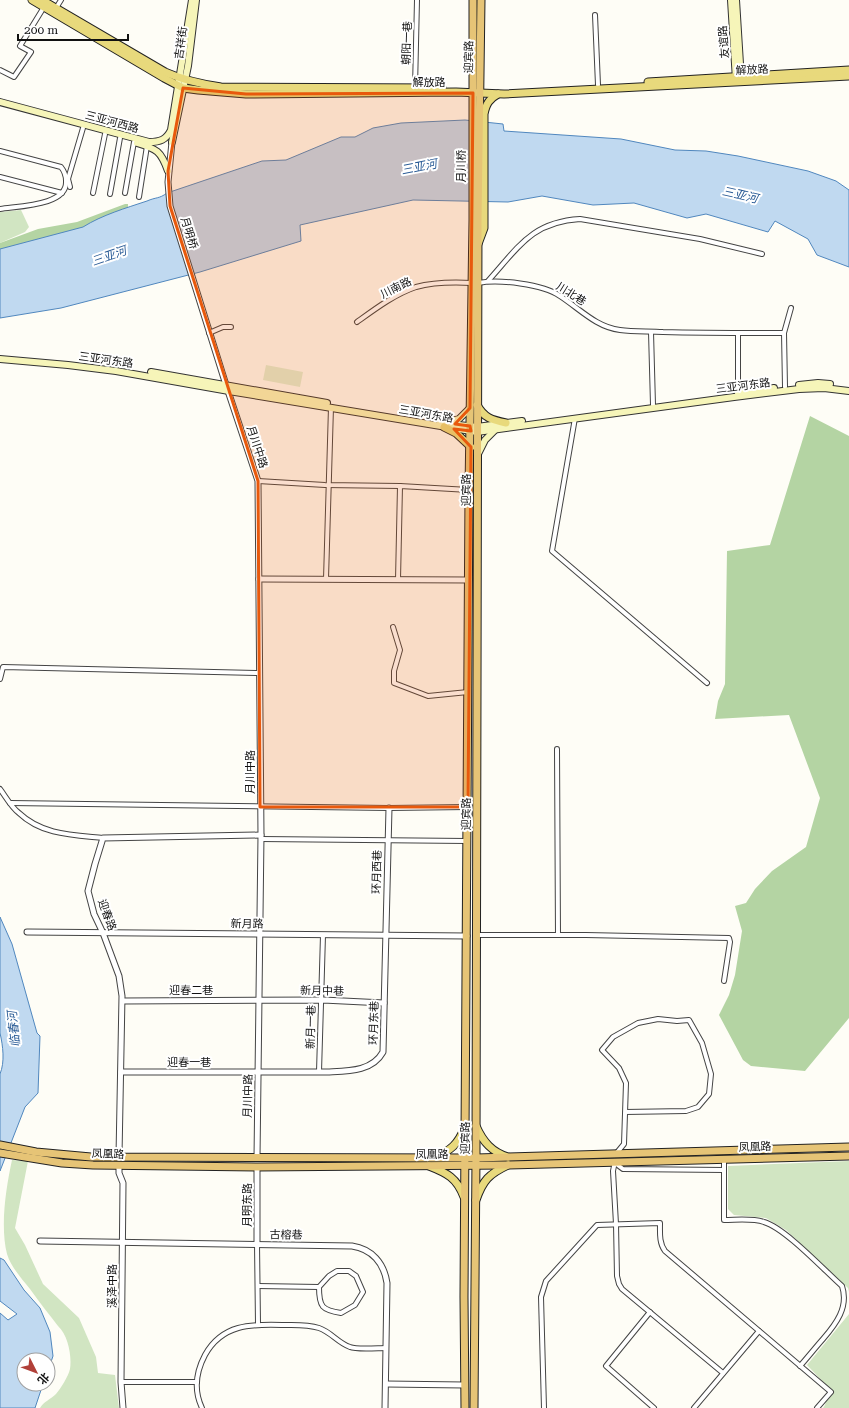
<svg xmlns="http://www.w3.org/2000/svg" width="849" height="1408" font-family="'Roboto Serif','Noto Sans SC',serif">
  <rect width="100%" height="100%" fill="#fefdf6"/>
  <!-- green -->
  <g fill="#d1e5c2">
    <path d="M 21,210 L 29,227 L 25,232 L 0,243 L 0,212 Z"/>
    <path d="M 12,1160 L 28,1161 L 15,1228 L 25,1245 L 43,1284 L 79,1318 L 96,1357 L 98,1373 L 115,1375 L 119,1408 L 40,1408 C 43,1402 51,1399 56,1394 C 61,1388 68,1377 70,1369 C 72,1356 68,1335 58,1326 C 49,1314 39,1302 30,1289 C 22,1279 11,1267 7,1254 C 0,1226 6,1188 12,1160 Z"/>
    <path d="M 849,1161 L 849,1292 L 848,1288 L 786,1230 L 766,1218 L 734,1215 L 728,1209 L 728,1166 Z"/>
    <path d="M 849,1314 L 849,1408 L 823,1408 L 825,1405 L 829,1388 L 807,1365 Z"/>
  </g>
  <!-- forest -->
  <g fill="#b4d4a3">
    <path d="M 125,204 L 128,204 L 128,208 L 72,235 L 0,252 L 0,243 L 38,229 L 77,222 Z"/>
    <path d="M 810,416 L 849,436 L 849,1018 L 805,1071 L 751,1066 L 743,1060 L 719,1015 L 729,995 L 735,975 L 742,931 L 735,906 L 746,903 L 755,889 L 772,871 L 806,847 L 820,798 L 789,715 L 715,719 L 718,701 L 725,684 L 727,551 L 770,545 Z"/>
  </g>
  <!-- pitch -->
  <path fill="#e2eed3" d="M 266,365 L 303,372 L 300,387 L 263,380 Z"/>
  <!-- water -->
  <g fill="#c0d9f0" stroke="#5087be">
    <path d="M 465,120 L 503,124 L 504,131 L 621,139 L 675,150 L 706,151 L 738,156 L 808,171 L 836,181 L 849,190 L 849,267 L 817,255 L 808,239 L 775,221 L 768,232 L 706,214 L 687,218 L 634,203 L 593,205 L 542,196 L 508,202 L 413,200 L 300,225 L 301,241 L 200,272 L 61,308 L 0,318 L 0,249 L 83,227 C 102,215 126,208 147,201 C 156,197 159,199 167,193 L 262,161 L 286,160 L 341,137 L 355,137 L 373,128 L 401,123 Z"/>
    <path d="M 0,917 L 12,944 L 37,1033 L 40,1036 L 38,1093 L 25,1107 L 0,1171 L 0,1074 C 5,1062 3,1046 0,1033 Z"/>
    <path d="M 0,1258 L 4,1260 L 24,1290 L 40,1308 L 50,1332 L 53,1356 L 48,1371 L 48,1360 L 24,1360 L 24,1384 L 43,1384 L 35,1408 L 0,1408 L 0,1313 L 8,1320 L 17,1314 L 0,1301 Z"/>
  </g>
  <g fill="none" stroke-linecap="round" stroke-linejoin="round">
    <!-- minor casing -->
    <g stroke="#444" stroke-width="6">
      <g id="minor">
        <path d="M 56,8 L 61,0"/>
        <path d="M 595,15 L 598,85"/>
        <path d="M 0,70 L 14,77 L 31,52 L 20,46 L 44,7"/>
        <path d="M 415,88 L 417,0"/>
        <path d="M 0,151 L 61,167 C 65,172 66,175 66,181 C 68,206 17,206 0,209"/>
        <path d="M 0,177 L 62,193"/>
        <path d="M 70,187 L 68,179 L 83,128"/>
        <path d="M 93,193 L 105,134"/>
        <path d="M 125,193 L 134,142"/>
        <path d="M 110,194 L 120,138"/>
        <path d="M 139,197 L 147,146"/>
        <path d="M 488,281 C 518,248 531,222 580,219 L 700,239 L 762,254"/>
        <path d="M 478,283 C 498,279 543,284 560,296 C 580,309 596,327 620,330 C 634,332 649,331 663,332 C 703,333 744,333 784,333"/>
        <path d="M 357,322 C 375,309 395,294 416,287 C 434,282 453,282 472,283"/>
        <path d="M 651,332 L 653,405"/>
        <path d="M 209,333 L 223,327 L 231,327"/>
        <path d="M 738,333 L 738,393"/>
        <path d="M 785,387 L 784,333 L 791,308"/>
        <path d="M 575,418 L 552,551 L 707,683"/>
        <path d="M 258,481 L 325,485 L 400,486"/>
        <path d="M 326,579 L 331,407"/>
        <path d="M 398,580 L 400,486 L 469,490"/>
        <path d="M 393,627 L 400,650 L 394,671 L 394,683 L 428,696 L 468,692"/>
        <path d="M 0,679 L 3,667 L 259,673"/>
        <path d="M 557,749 L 558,935"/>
        <path d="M 0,789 C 6,797 11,807 19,813 C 42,835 73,835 103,838"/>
        <path d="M 10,803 L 389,808 L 468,807"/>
        <path d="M 261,839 L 467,841"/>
        <path d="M 477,935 L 586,935 L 729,938 L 730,942 L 724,981"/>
        <path d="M 319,1072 L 323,935"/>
        <path d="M 615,1155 L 624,1144 L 626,1083 L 619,1068 L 602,1050 L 613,1037 L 638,1023 L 658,1019 L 677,1021 L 689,1020 L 702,1043 L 711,1074 L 709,1094 L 698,1107 L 686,1111 L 625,1112"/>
        <path d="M 724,1160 L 724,1220 C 737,1220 752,1218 764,1222 C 785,1228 824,1270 842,1286 C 849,1307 836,1324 823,1339 C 815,1348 808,1357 800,1366"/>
        <path d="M 615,1161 L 613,1171 L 616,1224 L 617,1276 L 619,1284 L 622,1289 L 723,1373"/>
        <path d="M 615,1163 L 623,1169 L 724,1170"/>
        <path d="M 257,1244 L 258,1324"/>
        <path d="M 258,1286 L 319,1287 L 329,1276 L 337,1271 L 349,1271 L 356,1276 L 363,1292 L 355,1305 L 341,1313 C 322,1310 319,1307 319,1287"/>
        <path d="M 650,1312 L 606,1366 L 654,1408"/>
        <path d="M 121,1382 L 197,1382"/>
        <path d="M 202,1408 C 194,1391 196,1372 205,1355 C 222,1324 251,1324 282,1325 C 294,1325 307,1324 319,1328 C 331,1332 338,1343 350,1347 C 357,1350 378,1348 386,1348"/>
        <path d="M 544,1408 L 541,1297 L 546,1281 L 597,1225 L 660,1223 C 660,1233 659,1243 665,1251 L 831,1392 L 817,1408"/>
        <path d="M 694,1408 L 759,1331"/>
      </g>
    </g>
    <!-- tertiary casing -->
    <g stroke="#444" stroke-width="7">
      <g id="tertiary">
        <path d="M 172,142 L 168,182 L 170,206 L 226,385 L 258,481 L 261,835 L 257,1158"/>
        <path d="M 259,579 L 469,580"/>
        <path d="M 27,932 L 467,936"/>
        <path d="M 123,1001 L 323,1000 L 384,1003"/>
        <path d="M 121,1072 L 327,1072 C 347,1071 372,1072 383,1052 L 389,808"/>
        <path d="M 119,1156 L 122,996 L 119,976 L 103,933 L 94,914 L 88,891 L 95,864 L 103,838 L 261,835"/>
        <path d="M 119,1166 L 119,1173 L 123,1183 L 121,1382 L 123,1408"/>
        <path d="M 257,1167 L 257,1244"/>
        <path d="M 40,1241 L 352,1246 C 372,1249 384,1263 387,1283 L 385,1408"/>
        <path d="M 386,1384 L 464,1385"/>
      </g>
    </g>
    <!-- secondary casing -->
    <g stroke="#333" stroke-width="8">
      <g id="secondary">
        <path d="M 731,0 L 736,80"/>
        <path d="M 736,0 L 741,80"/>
        <path d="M 0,102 L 149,142 C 160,142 166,140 171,130 L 192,0"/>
        <path d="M 172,142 L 188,66 L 196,0"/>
        <path d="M 137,143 C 157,149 161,151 168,171"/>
        <path d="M 0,359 L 68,365 L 116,371 L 229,391 L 477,432 L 734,397 L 799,389 L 824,388 L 849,391"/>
        <path d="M 151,372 L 327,403"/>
        <path d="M 799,385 L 818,383 L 830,384"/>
        <path d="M 738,393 L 774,388"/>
        <path d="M 448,422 L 459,419 L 470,408"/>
        <path d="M 440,423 L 477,427 L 522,421"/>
        <path d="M 478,454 L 485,440 L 494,431"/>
      </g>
    </g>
    <!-- primary casing -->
    <g stroke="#222" stroke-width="9">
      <g id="primary">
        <path d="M 32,0 L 164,78 L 183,88 L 198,90 L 246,94 L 456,92 L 504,94 L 849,76"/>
        <path d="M 42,0 L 165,72 C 183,80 201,84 221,87 L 442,88"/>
        <path d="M 648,82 L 849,70"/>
        <path d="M 478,244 L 484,228 L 484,114 C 486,104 489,99 498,94"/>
        <path d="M 477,405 C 484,418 492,420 506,423"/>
        <path d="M 444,427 L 456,433 L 471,447"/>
        <path d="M 476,1126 C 483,1142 492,1152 508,1157"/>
        <path d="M 434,1157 C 451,1151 458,1144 465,1127"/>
        <path d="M 429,1166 C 447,1173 457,1178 464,1197"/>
        <path d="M 476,1200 C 483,1180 489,1174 508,1165"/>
      </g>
    </g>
    <!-- trunk casing -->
    <g stroke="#222" stroke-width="9">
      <g id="trunk">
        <path d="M 0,1145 L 36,1152 L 91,1157 L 476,1158 L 849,1147"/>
        <path d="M 0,1153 L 62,1163 L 93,1165 L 257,1167 L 509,1165 L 849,1156"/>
        <path d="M 465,1408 L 464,1297 L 469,490 L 473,220 L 473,0"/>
        <path d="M 474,1408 L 476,1158 L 478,220 L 481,0"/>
      </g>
    </g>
    <!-- minor -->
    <use href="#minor" stroke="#fff" stroke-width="4"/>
    <!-- tertiary -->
    <use href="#tertiary" stroke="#fff" stroke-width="5"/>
    <!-- secondary -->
    <use href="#secondary" stroke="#f6f5b9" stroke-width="6"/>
    <!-- primary -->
    <use href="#primary" stroke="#e8d97c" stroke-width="7"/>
    <!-- trunk -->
    <use href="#trunk" stroke="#e6c476" stroke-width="7"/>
  </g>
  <!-- marked area -->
  <path fill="#e8590c" fill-opacity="0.2" stroke="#e8590c" stroke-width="3" stroke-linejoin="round" d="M 183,88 L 246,94 L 473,93 L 470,408 L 455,424 L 470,426 L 471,431 L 454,429 L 471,447 L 468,807 L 260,807 L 258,481 L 170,206 L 168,171 Z"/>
  <g text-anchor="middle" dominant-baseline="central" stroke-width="4" stroke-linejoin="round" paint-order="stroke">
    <!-- street labels -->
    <g font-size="11" fill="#111" stroke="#fff">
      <text transform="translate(724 42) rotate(-94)">友谊路</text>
      <text transform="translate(181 43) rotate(-82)">吉祥街</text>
      <text transform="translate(407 43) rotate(-88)">朝阳一巷</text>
      <text transform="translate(469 57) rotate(-89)">迎宾路</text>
      <text transform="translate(752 70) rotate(-3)">解放路</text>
      <text x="429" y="82">解放路</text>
      <text transform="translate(112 122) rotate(15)">三亚河西路</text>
      <text transform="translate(461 166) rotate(-90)">月川桥</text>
      <text transform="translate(189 233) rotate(73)">月明桥</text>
      <text transform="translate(396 288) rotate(-26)">川南路</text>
      <text transform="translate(571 294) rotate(32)">川北巷</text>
      <text transform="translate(106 360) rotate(8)">三亚河东路</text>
      <text transform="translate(743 386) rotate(-7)">三亚河东路</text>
      <text transform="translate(426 414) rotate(10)">三亚河东路</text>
      <text transform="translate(257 447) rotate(72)">月川中路</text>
      <text transform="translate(466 490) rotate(-90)">迎宾路</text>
      <text transform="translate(250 772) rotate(-90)">月川中路</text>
      <text transform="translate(466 814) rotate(-90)">迎宾路</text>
      <text transform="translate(377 872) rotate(-89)">环月西巷</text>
      <text transform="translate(107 915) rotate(70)">迎春路</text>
      <text transform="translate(247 924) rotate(1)">新月路</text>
      <text x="191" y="990">迎春二巷</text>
      <text transform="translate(322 991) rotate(1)">新月中巷</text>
      <text transform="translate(374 1023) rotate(-89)">环月东巷</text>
      <text transform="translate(311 1027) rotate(-89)">新月一巷</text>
      <text x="189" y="1062">迎春一巷</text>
      <text transform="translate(248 1096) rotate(-89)">月川中路</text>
      <text transform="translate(465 1138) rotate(-90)">迎宾路</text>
      <text transform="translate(755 1147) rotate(-2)">凤凰路</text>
      <text transform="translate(108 1154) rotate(2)">凤凰路</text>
      <text x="432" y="1154">凤凰路</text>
      <text transform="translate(247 1205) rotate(-90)">月明东路</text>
      <text transform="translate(286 1235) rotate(1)">古榕巷</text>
      <text transform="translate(112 1286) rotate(-90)">溪泽中路</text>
    </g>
    <!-- water labels -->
    <g font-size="12" font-style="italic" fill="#285a95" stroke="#fff">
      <text transform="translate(419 167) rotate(-11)">三亚河</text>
      <text transform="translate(740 195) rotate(13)">三亚河</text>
      <text transform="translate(109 256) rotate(-19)">三亚河</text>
      <text transform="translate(14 1029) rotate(-96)">临春河</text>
    </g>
  </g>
  <!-- north arrow -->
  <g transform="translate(36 1372) rotate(132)"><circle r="19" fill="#ffffff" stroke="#a0a0a0"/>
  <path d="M0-3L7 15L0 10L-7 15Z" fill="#b14039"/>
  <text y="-6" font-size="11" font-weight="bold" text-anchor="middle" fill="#111111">北</text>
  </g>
  <!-- scale -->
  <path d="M18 34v6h110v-6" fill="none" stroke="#111111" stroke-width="2"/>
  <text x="24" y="34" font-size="12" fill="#111111" stroke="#ffffff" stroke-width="3" paint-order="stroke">200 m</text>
</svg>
